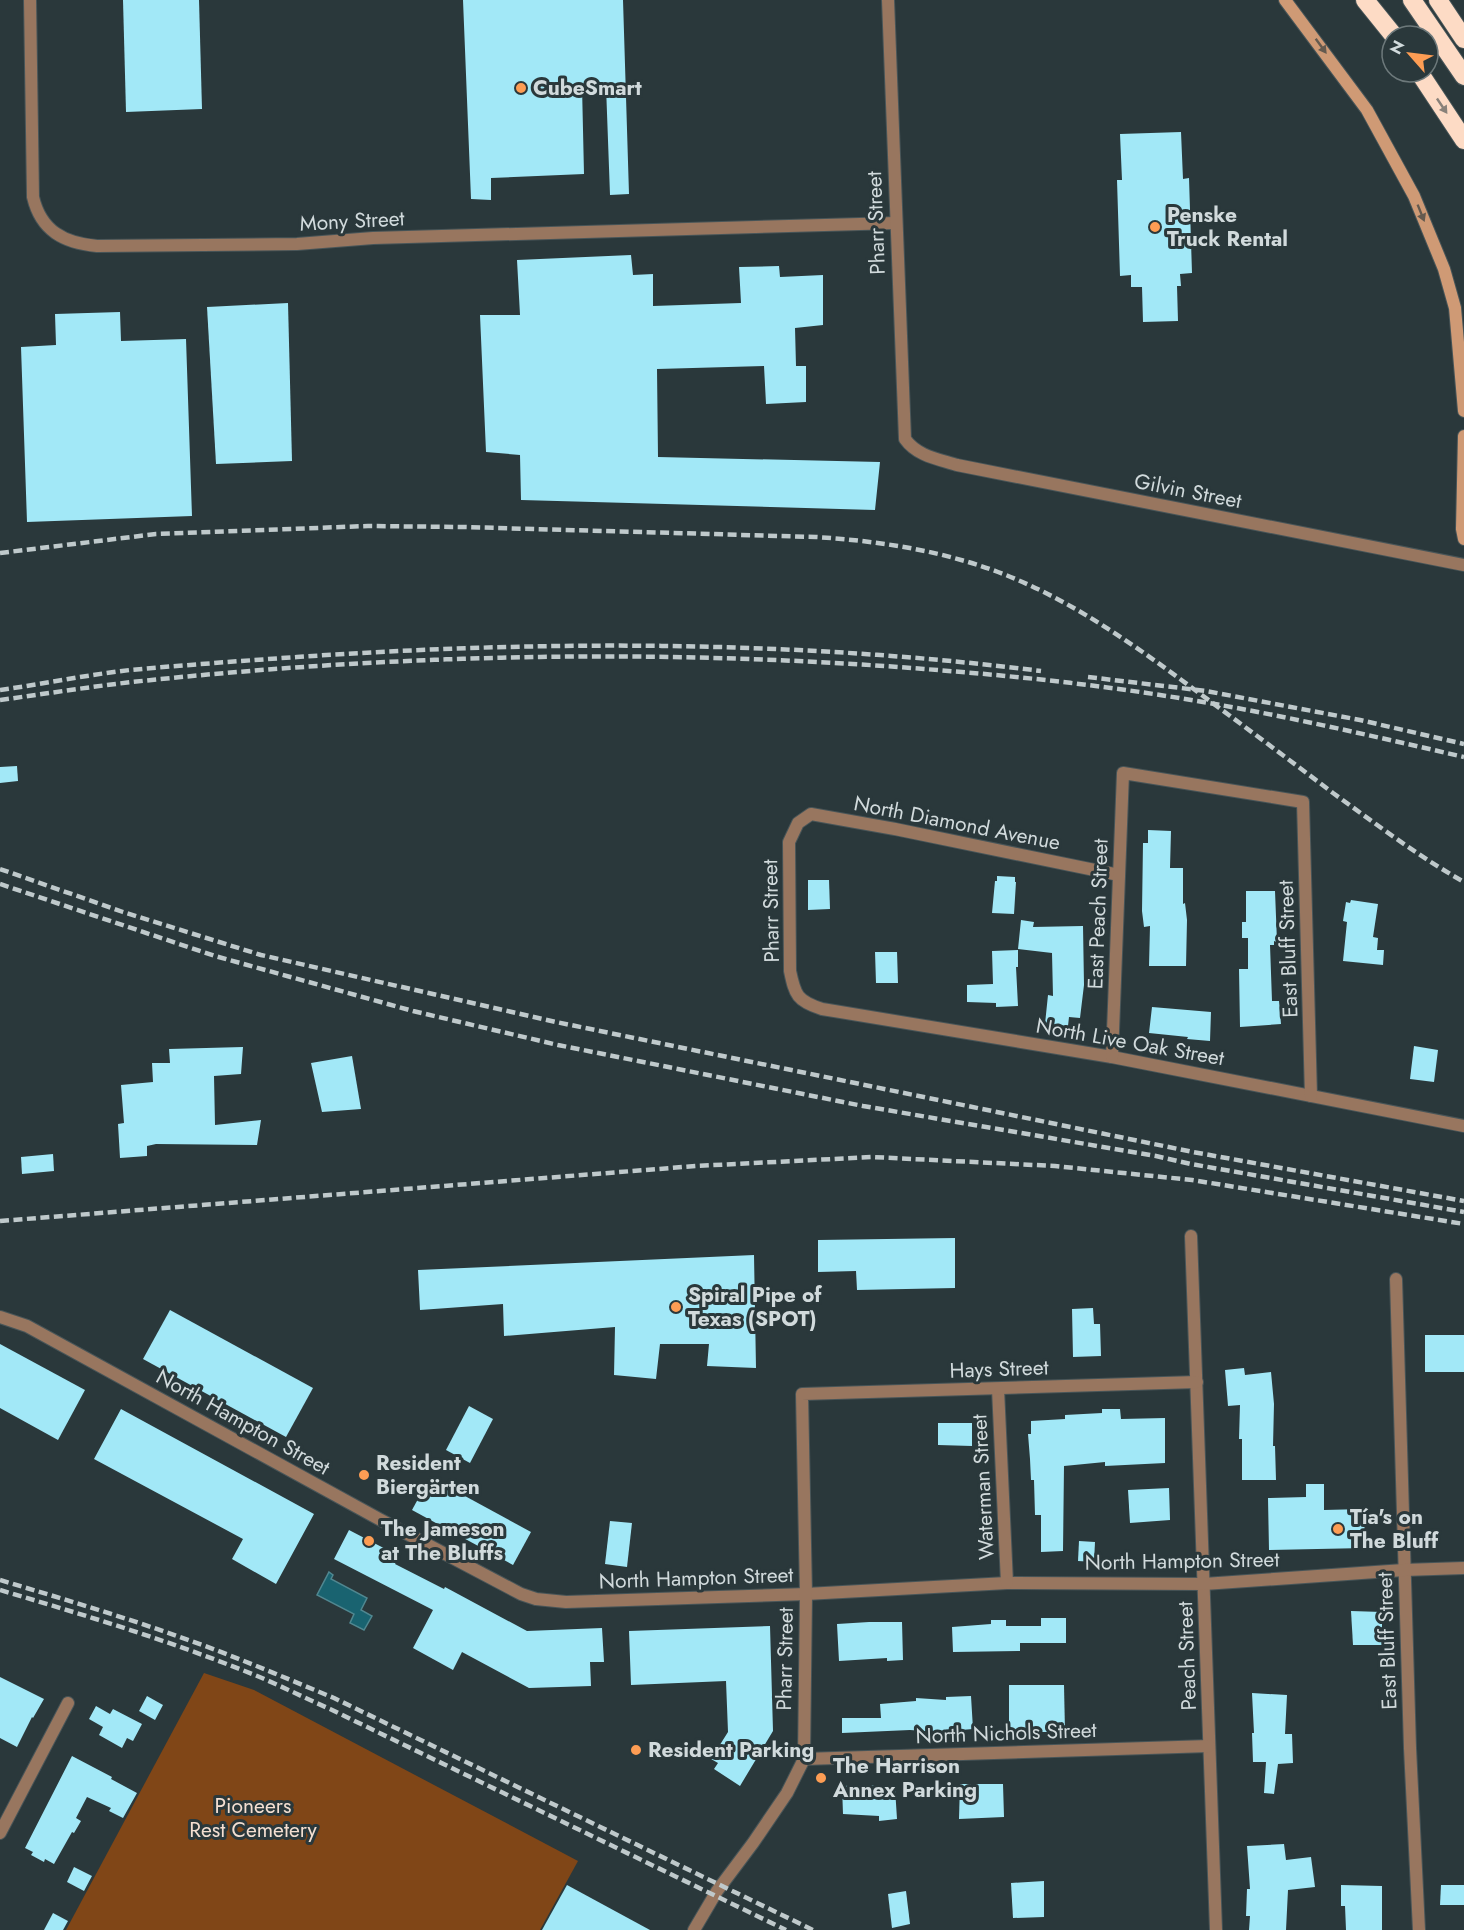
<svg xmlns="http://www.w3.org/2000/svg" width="1464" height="1930" font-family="Jost,sans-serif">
  <rect width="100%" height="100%" fill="#2a383b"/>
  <!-- green -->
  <path fill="#804617" d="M 204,1673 L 254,1690 L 578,1861 L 540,1930 L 66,1930 Z"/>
  <!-- water -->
  <path fill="#196370" stroke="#508790" stroke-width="1.5" d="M 329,1572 L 333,1575 L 331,1579 L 367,1598 L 361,1610 L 372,1616 L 364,1630 L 350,1623 L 354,1614 L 317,1595 Z"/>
  <!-- building -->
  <g fill="#a2e8f7">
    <path d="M 123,0 L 199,0 L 202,109 L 126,112 Z"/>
    <path d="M 463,0 L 623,0 L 629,194 L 610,195 L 606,86 L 582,86 L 584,174 L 491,178 L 491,200 L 471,199 Z"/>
    <path d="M 1181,132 L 1183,179 L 1189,178 L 1192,273 L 1180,274 L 1181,286 L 1177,286 L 1178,321 L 1143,322 L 1142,287 L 1131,287 L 1131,275 L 1120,276 L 1117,180 L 1122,180 L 1120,134 Z"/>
    <path d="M 631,255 L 633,275 L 653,274 L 653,306 L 741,303 L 739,267 L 779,266 L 780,277 L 823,275 L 823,325 L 795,328 L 796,366 L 806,366 L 806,402 L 766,404 L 764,366 L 657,369 L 658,457 L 880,462 L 875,510 L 521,500 L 520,455 L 486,452 L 480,315 L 520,315 L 517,260 Z"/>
    <path d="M 288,303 L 292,461 L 216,464 L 207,307 Z"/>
    <path d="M 120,312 L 121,341 L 186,339 L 192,516 L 27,522 L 21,347 L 56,345 L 55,314 Z"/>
    <path d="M 17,766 L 18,781 L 0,783 L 0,767 Z"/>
    <path d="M 1148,830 L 1171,831 L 1170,868 L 1183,868 L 1183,904 L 1185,903 L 1187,920 L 1186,966 L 1149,966 L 1150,926 L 1144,927 L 1142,911 L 1143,843 L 1148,843 Z"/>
    <path d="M 997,876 L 1015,877 L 1015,882 L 1016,882 L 1014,914 L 992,913 L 995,881 L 997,881 Z"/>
    <path d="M 808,880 L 829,880 L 830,909 L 808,910 Z"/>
    <path d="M 1246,891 L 1275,891 L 1277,942 L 1274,941 L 1274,945 L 1270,945 L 1272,1001 L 1279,1001 L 1281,1024 L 1240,1027 L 1239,969 L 1248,969 L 1248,938 L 1242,938 L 1242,922 L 1246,922 Z"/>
    <path d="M 1351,900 L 1378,904 L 1373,937 L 1378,938 L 1377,950 L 1384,950 L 1383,965 L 1343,961 L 1347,922 L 1343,921 L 1346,902 L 1350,903 Z"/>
    <path d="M 1021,920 L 1034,922 L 1033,927 L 1083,926 L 1084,985 L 1080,1018 L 1069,1017 L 1068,1026 L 1045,1024 L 1048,995 L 1053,996 L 1052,953 L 1018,949 Z"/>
    <path d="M 1018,950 L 1018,967 L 1016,967 L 1018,1006 L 996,1007 L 996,1003 L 967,1002 L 967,985 L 993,984 L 992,951 Z"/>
    <path d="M 875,952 L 897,952 L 898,983 L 876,983 Z"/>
    <path d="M 1152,1007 L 1211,1012 L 1210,1041 L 1187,1039 L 1188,1037 L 1149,1033 Z"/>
    <path d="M 1414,1046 L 1438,1050 L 1434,1082 L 1410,1079 Z"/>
    <path d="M 243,1047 L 241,1074 L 214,1076 L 215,1125 L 261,1120 L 257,1145 L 156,1144 L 147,1146 L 147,1156 L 120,1158 L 118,1124 L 124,1123 L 121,1085 L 153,1082 L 152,1063 L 170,1063 L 169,1049 Z"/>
    <path d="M 352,1056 L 361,1109 L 322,1112 L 311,1063 Z"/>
    <path d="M 53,1154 L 54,1171 L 22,1174 L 21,1157 Z"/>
    <path d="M 955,1238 L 955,1288 L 857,1290 L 856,1271 L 818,1272 L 818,1240 Z"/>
    <path d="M 754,1255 L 756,1368 L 707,1366 L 709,1344 L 660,1344 L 656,1379 L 614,1375 L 615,1327 L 504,1336 L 503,1304 L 420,1310 L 418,1270 Z"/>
    <path d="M 1093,1308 L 1094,1324 L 1100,1324 L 1101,1356 L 1073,1357 L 1072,1309 Z"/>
    <path d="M 170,1310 L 313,1388 L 286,1437 L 143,1359 Z"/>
    <rect x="1425" y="1335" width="39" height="37"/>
    <path d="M 0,1344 L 85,1390 L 58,1440 L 0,1408 Z"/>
    <path d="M 1244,1368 L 1245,1375 L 1271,1372 L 1274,1404 L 1273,1446 L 1275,1446 L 1276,1480 L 1242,1480 L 1242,1439 L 1239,1439 L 1240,1405 L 1228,1406 L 1225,1370 Z"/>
    <path d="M 469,1406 L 493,1419 L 470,1463 L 446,1450 Z"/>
    <path d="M 121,1409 L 314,1514 L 276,1584 L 232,1559 L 243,1539 L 94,1459 Z"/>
    <path d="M 1102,1409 L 1120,1409 L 1121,1419 L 1165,1418 L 1165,1463 L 1105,1466 L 1105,1462 L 1064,1466 L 1063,1551 L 1041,1552 L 1041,1515 L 1035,1515 L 1034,1480 L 1031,1480 L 1030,1459 L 1028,1434 L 1031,1434 L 1031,1421 L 1065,1419 L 1065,1415 L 1102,1413 Z"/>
    <path d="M 938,1423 L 972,1423 L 972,1446 L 938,1445 Z"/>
    <path d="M 430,1477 L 531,1532 L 513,1565 L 412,1510 Z"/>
    <path d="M 1306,1484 L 1324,1484 L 1324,1510 L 1364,1509 L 1365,1548 L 1269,1550 L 1268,1498 L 1306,1497 Z"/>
    <path d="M 1169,1488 L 1170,1520 L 1130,1523 L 1128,1490 Z"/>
    <path d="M 610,1521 L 632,1523 L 627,1567 L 605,1564 Z"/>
    <path d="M 349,1530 L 399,1556 L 395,1564 L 444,1589 L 445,1587 L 527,1631 L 602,1628 L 604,1662 L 590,1662 L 591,1686 L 529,1688 L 462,1652 L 453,1670 L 413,1648 L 433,1610 L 334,1559 Z"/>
    <path d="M 1079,1541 L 1095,1542 L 1094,1562 L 1078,1561 Z"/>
    <path d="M 1351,1611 L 1382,1612 L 1382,1645 L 1353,1645 Z"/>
    <path d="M 1041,1618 L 1066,1618 L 1066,1643 L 1020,1643 L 1020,1651 L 953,1652 L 952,1627 L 991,1624 L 991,1620 L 1006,1620 L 1006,1626 L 1041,1626 Z"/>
    <path d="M 869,1622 L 902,1622 L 903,1660 L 887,1661 L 887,1658 L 839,1661 L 837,1624 Z"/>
    <path d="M 770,1626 L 773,1731 L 740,1786 L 714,1769 L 718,1763 L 711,1759 L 728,1732 L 726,1681 L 631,1685 L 629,1631 Z"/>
    <path d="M 0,1677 L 44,1699 L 33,1718 L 32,1717 L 17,1747 L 0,1738 Z"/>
    <path d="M 1009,1685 L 1064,1685 L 1065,1732 L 1009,1732 Z"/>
    <path d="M 1252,1693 L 1287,1695 L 1285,1734 L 1292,1734 L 1293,1763 L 1278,1764 L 1274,1794 L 1264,1793 L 1266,1762 L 1253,1762 L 1252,1733 L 1254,1733 Z"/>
    <path d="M 147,1696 L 163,1705 L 155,1720 L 139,1711 Z"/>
    <path d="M 971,1696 L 973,1729 L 937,1732 L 910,1730 L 842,1733 L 842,1718 L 881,1718 L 880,1704 L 916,1701 L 916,1698 L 946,1700 L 946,1697 Z"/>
    <path d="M 96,1706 L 110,1714 L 113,1709 L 142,1724 L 133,1741 L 127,1738 L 122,1748 L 99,1735 L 103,1727 L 89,1719 Z"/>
    <path d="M 72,1756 L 112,1777 L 111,1779 L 137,1793 L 123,1818 L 109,1811 L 111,1808 L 87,1797 L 76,1818 L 81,1821 L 74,1833 L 72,1832 L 54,1864 L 45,1859 L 44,1862 L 31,1855 L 33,1852 L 25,1848 Z"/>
    <path d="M 960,1784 L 1003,1784 L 1004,1817 L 959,1819 Z"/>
    <path d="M 866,1785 L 895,1788 L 897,1819 L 879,1821 L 879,1816 L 843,1814 L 842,1786 Z"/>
    <path d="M 1284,1844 L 1286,1860 L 1311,1857 L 1315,1887 L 1288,1890 L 1286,1930 L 1249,1930 L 1250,1916 L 1246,1916 L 1247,1889 L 1250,1889 L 1247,1846 Z"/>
    <path d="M 74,1867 L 92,1876 L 84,1891 L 67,1882 Z"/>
    <path d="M 1044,1881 L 1044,1917 L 1013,1918 L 1011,1883 Z"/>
    <path d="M 567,1885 L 650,1930 L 542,1930 Z"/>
    <path d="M 1341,1885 L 1382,1886 L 1382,1930 L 1346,1930 L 1345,1906 L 1341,1906 Z"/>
    <path d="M 1441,1885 L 1464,1885 L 1464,1905 L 1440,1905 Z"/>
    <path d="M 906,1891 L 910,1924 L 892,1928 L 888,1894 Z"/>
    <path d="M 53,1913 L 68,1921 L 63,1930 L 44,1930 Z"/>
  </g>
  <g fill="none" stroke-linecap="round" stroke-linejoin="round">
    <!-- street casing -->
    <g stroke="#485558" stroke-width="14">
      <g id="street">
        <path d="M 30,0 L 33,197 C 41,231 64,243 97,246 L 297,244 L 373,238 L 896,223"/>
        <path d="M 888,0 L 905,439 C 917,456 938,459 957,465 L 1464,565"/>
        <path d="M 1119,875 L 895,829 L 811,814 L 798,823 L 789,842 L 790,971 C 795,995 797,1001 822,1009 L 1112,1057 L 1464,1126"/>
        <path d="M 1112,1057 L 1123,773 L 1303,802 L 1311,1096"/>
        <path d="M 1191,1236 L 1216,1930"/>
        <path d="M 1396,1279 L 1410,1748 L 1419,1930"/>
        <path d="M 0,1317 L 27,1326 L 379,1519 L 521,1594 L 536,1599 L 566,1602 L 806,1594 L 1007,1583 L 1204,1584 L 1404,1570 L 1464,1568"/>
        <path d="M 998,1389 L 1007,1583"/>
        <path d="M 804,1759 L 1209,1746"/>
        <path d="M 0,1833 L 68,1703"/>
        <path d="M 694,1930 L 717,1891 L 753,1843 L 787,1793 L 804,1759 L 806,1594 L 802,1394 L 1197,1382"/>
      </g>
    </g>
    <!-- secondary casing -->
    <g stroke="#485558" stroke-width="14">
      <g id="secondary">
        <path d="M 1285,0 L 1367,110 L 1414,196 L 1444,269 L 1455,308 L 1464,411"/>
        <path d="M 1464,436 L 1462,529 L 1464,539"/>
      </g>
    </g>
    <!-- highway casing -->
    <g stroke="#485558" stroke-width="20">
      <g id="highway">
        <path d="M 1365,0 L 1394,36"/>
        <path d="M 1412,0 L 1464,76"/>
        <path d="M 1438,0 L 1464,39"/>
        <path d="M 1419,72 L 1464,140"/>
      </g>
    </g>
    <!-- street -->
    <use href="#street" stroke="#98765f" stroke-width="12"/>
    <!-- secondary -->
    <use href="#secondary" stroke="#cf9a75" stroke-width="12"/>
    <!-- highway -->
    <use href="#highway" stroke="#fddbc5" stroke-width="18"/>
    <!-- rail -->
    <g stroke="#bfc9cb" stroke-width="4.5" stroke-dasharray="9 4.5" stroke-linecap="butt">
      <path d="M 0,553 L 156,534 L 368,526 L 463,527 L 816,537 C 878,541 939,550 998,572 C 1070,599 1133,644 1195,690 C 1241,724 1287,758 1333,793 C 1376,824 1418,856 1464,882"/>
      <path d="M 1088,677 L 1206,691 L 1360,720 L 1464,744"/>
      <path d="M 0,690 C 43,684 86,675 130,670 C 185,665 241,661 297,657 C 544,640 794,640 1041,671"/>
      <path d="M 0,700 C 44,694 88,687 132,682 C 395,654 660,648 924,669 C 1017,676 1111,686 1203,702 C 1291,717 1377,737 1464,757"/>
      <path d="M 0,869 L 123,912 L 261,955 L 556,1022 L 1193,1152 L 1464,1201"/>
      <path d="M 0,884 L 215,956 L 413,1011 L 558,1045 L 863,1106 L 1156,1156 L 1191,1164 L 1464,1212"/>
      <path d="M 0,1221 L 696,1166 L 872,1157 L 1055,1166 L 1192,1180 L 1464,1224"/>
      <path d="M 0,1580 C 60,1598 121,1616 180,1637 C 232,1655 283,1677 334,1698 L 813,1930"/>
      <path d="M 0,1590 C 88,1616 177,1643 262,1678 C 285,1688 307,1699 330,1709 L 786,1930"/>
    </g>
  </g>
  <!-- one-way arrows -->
  <defs><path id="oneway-solid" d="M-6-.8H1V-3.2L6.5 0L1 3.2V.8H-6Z" transform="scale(1.5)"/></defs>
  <g fill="#645a4f">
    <use href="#oneway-solid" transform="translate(1321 46) rotate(54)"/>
    <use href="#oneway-solid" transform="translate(1421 213) rotate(68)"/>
  </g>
  <use fill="#898179" href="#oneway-solid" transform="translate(1442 106) rotate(56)"/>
  <!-- markers -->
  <g fill="#fd9d54" stroke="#2a383b" stroke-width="2">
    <circle cx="521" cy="88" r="6"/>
    <circle cx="1155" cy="227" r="6"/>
    <circle cx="676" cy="1307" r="6"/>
    <circle cx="364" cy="1475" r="6"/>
    <circle cx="1338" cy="1529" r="6"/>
    <circle cx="369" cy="1541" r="6"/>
    <circle cx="636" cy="1750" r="6"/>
    <circle cx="821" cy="1778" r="6"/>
  </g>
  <g text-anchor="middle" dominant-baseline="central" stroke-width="6" stroke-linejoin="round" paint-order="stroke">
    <!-- poi labels -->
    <g font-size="21" font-weight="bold" fill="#d1dadc" stroke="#2a383b" text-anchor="start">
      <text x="533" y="88">CubeSmart</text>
      <text x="1167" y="215">Penske<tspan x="1167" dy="24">Truck Rental</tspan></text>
      <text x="688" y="1295">Spiral Pipe of<tspan x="688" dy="24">Texas (SPOT)</tspan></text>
      <text x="376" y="1463">Resident<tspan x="376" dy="24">Biergärten</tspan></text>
      <text x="1350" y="1517">Tía's on<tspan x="1350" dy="24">The Bluff</tspan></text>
      <text x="381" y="1529">The Jameson<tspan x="381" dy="24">at The Bluffs</tspan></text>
      <text x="648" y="1750">Resident Parking</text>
      <text x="833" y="1766">The Harrison<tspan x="833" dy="24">Annex Parking</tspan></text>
    </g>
    <!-- street labels -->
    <g font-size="21" fill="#d1dadc" stroke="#2a383b">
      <text transform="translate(352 221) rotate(-3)">Mony Street</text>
      <text transform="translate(876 223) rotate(-92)">Pharr Street</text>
      <text transform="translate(1188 491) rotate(11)">Gilvin Street</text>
      <text transform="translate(957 823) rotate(11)">North Diamond Avenue</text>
      <text transform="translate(771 911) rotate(-91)">Pharr Street</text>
      <text transform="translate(1098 914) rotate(-88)">East Peach Street</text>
      <text transform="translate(1288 949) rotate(-92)">East Bluff Street</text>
      <text transform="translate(1130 1042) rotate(10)">North Live Oak Street</text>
      <text transform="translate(999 1369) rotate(-2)">Hays Street</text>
      <text transform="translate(243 1422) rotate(29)">North Hampton Street</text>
      <text transform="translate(983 1487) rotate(-93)">Waterman Street</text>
      <text transform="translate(1182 1561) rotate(-1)">North Hampton Street</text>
      <text transform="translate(696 1578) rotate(-2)">North Hampton Street</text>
      <text transform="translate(1387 1641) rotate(-92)">East Bluff Street</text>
      <text transform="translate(1187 1656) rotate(-92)">Peach Street</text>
      <text transform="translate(785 1659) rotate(-89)">Pharr Street</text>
      <text transform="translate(1006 1733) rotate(-2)">North Nichols Street</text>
    </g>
    <!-- park labels -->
    <g font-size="21" fill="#f4dfd1" stroke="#2a383b">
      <text x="253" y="1806">Pioneers<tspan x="253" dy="24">Rest Cemetery</tspan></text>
    </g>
  </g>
  <!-- north arrow -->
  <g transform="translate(1410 54) rotate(298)"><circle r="28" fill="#2a383b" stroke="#6d797b" stroke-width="1.5"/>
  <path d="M0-4.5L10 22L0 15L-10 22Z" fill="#fd9d54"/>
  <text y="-9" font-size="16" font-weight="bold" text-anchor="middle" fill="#d1dadc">N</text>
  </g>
</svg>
